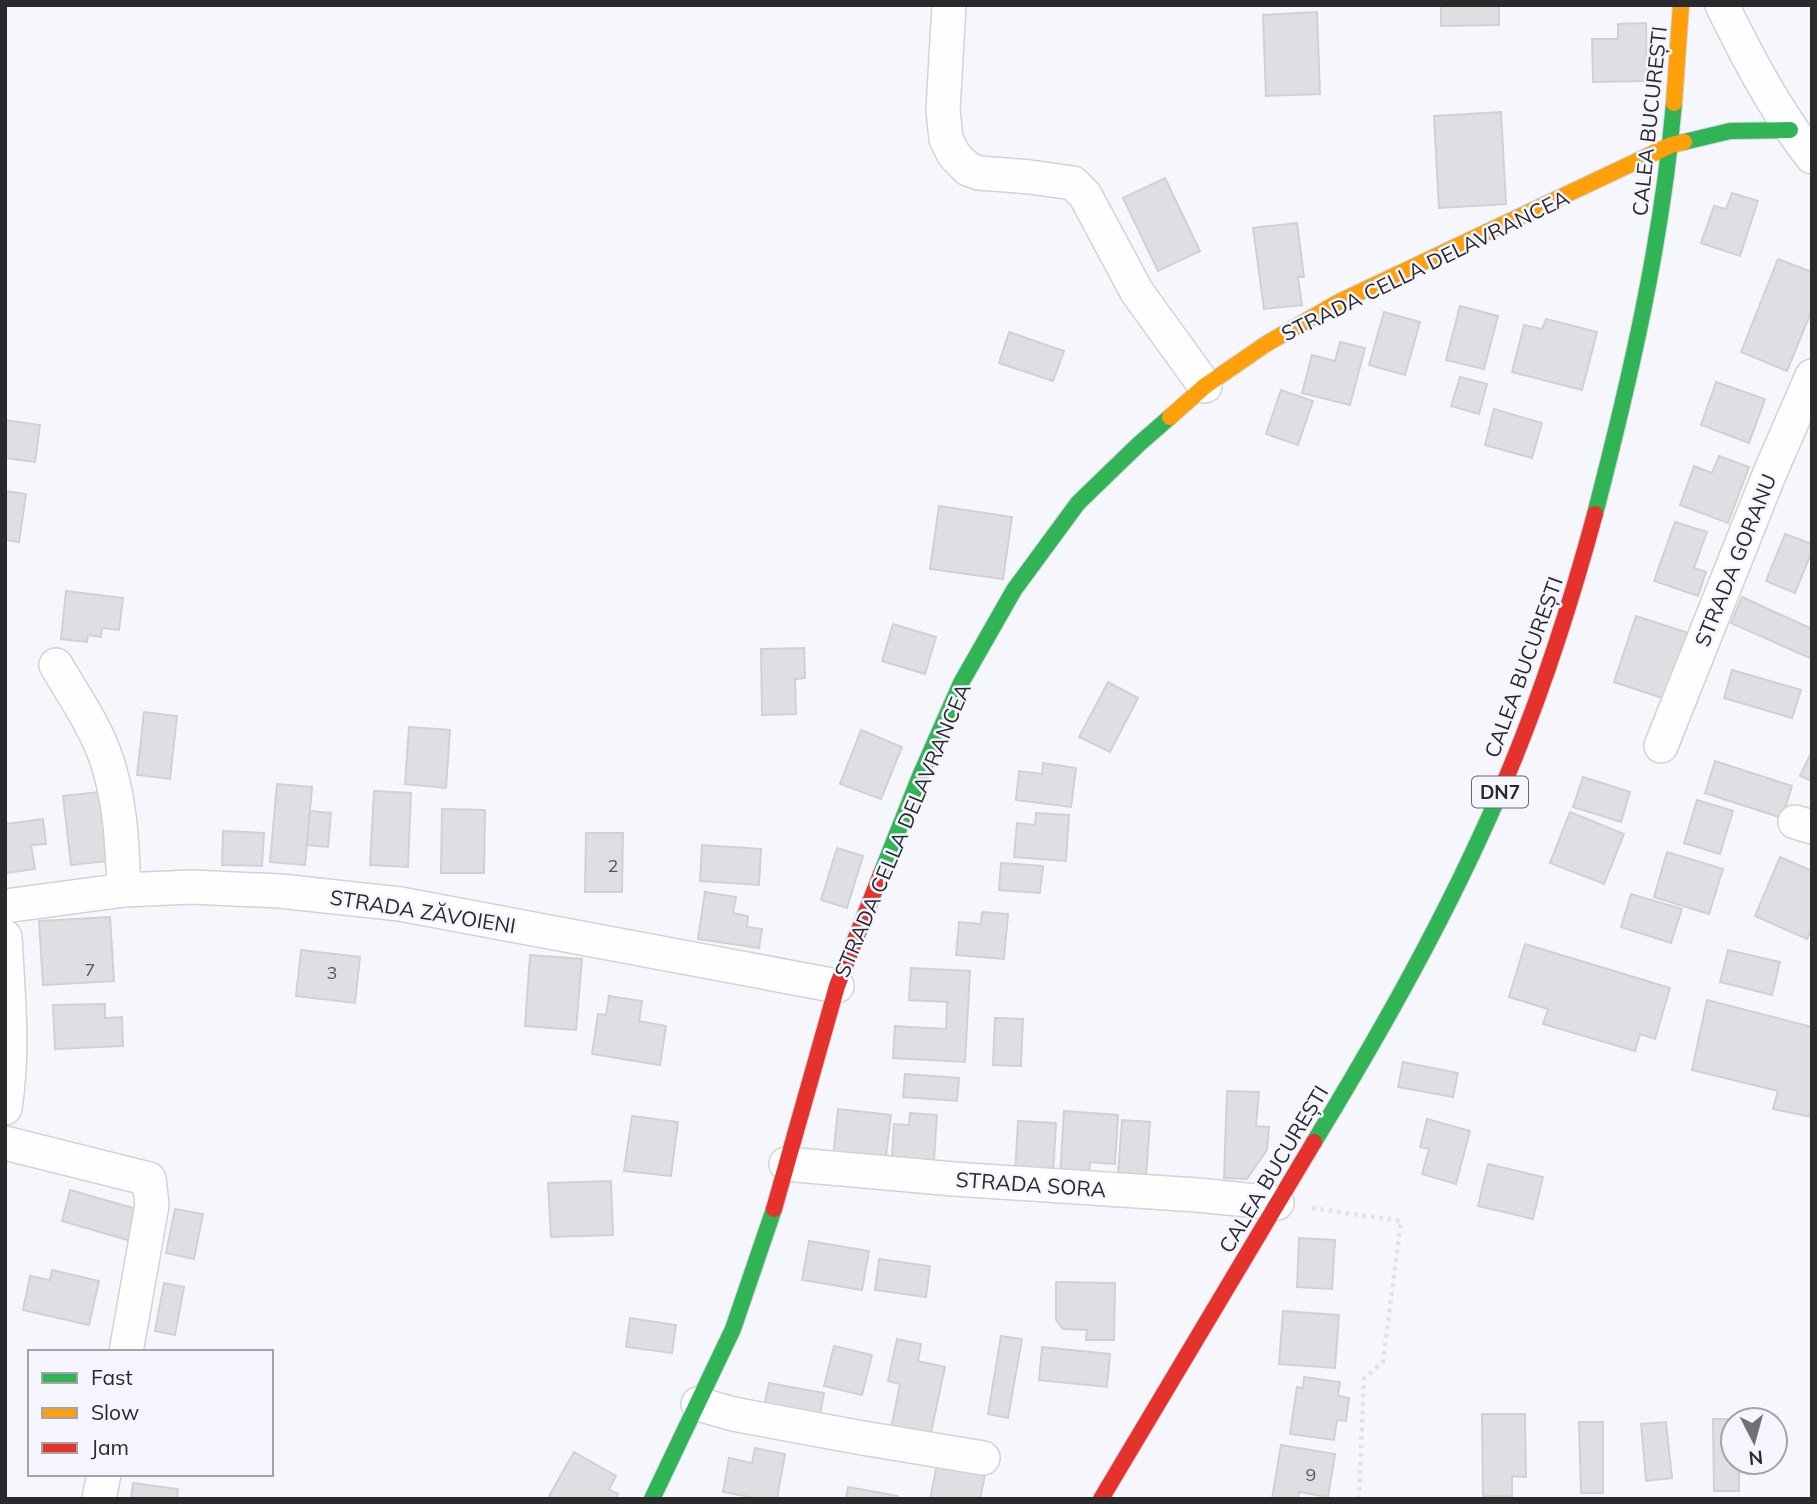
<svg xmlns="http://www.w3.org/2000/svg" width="1817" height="1504" font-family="Mulish,sans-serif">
  <rect width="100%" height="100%" fill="#f6f7fc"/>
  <!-- building -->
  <g fill="#dfdfe3" stroke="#d1d1d5" stroke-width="2">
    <path d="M 1441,5 L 1499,5 L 1499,25 L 1441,26 Z"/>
    <path d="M 1317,12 L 1320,94 L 1266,96 L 1263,15 Z"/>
    <path d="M 1646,23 L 1647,81 L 1593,82 L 1592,39 L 1618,39 L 1618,24 Z"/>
    <path d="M 1501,112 L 1506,204 L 1439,208 L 1434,116 Z"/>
    <path d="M 1165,178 L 1200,251 L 1158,271 L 1123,198 Z"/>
    <path d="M 1732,193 L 1758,201 L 1740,256 L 1701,243 L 1714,206 L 1726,209 Z"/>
    <path d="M 1297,223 L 1304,277 L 1298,277 L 1302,305 L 1264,309 L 1253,228 Z"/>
    <path d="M 1778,259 L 1812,272 L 1812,310 L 1787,371 L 1741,352 Z"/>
    <path d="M 1460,306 L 1498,316 L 1484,369 L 1446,360 Z"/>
    <path d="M 1384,312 L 1420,322 L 1405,375 L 1369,365 Z"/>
    <path d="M 1546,319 L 1597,332 L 1582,390 L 1512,372 L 1524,325 L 1542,329 Z"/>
    <path d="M 1009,332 L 1064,351 L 1053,381 L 999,363 Z"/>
    <path d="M 1340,342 L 1365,348 L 1350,405 L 1302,393 L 1312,355 L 1335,361 Z"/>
    <path d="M 1460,377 L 1487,384 L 1479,414 L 1451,406 Z"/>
    <path d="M 1716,382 L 1765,399 L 1749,443 L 1701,425 Z"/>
    <path d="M 1281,390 L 1313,401 L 1298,445 L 1266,434 Z"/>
    <path d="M 1494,409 L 1542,423 L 1532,458 L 1485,445 Z"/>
    <path d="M 5,420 L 40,425 L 35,462 L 5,458 Z"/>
    <path d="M 1719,456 L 1749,467 L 1728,523 L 1680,505 L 1694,466 L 1712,473 Z"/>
    <path d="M 5,491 L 26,494 L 19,542 L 5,540 Z"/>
    <path d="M 939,506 L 1012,517 L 1003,579 L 930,569 Z"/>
    <path d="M 1675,522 L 1707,532 L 1694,568 L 1706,572 L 1698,596 L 1654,581 Z"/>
    <path d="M 1785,534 L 1812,544 L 1812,551 L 1795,593 L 1766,581 Z"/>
    <path d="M 66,591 L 123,598 L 119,630 L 102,628 L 101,637 L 88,635 L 87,642 L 61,639 Z"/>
    <path d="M 1742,597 L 1812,629 L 1812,659 L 1731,623 Z"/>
    <path d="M 1636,616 L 1688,633 L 1665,699 L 1614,682 Z"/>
    <path d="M 893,624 L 936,637 L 925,674 L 882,661 Z"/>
    <path d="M 804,648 L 805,678 L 795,679 L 796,714 L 762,715 L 761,649 Z"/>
    <path d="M 1732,670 L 1801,690 L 1792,718 L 1724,698 Z"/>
    <path d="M 1108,682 L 1138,698 L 1110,752 L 1079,737 Z"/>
    <path d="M 144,712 L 177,716 L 170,779 L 137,775 Z"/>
    <path d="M 409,727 L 450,730 L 446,788 L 405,784 Z"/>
    <path d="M 861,730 L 902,747 L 881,799 L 840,784 Z"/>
    <path d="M 1812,751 L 1812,781 L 1800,776 Z"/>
    <path d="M 1715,761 L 1792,786 L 1782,818 L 1705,793 Z"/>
    <path d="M 1043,763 L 1076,768 L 1071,807 L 1016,800 L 1019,771 L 1042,774 Z"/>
    <path d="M 1583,777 L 1630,792 L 1621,822 L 1573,807 Z"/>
    <path d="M 277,784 L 312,787 L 305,865 L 270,862 Z"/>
    <path d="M 374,791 L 411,793 L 408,867 L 370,865 Z"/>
    <path d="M 99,792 L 107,861 L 71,865 L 63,796 Z"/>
    <path d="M 1697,800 L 1733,811 L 1720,854 L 1684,843 Z"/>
    <path d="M 442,809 L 485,810 L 484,873 L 441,873 Z"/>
    <path d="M 310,811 L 331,813 L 328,847 L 307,845 Z"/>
    <path d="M 1570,812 L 1624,834 L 1604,884 L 1550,863 Z"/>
    <path d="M 1036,813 L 1069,815 L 1066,861 L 1014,857 L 1017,823 L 1035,825 Z"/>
    <path d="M 43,819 L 46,844 L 31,845 L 35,869 L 6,873 L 5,824 Z"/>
    <path d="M 223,831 L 264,833 L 262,866 L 222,865 Z"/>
    <path d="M 586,833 L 623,833 L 622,892 L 585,892 Z"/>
    <path d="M 702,845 L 761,849 L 759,885 L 700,881 Z"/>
    <path d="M 837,848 L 863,856 L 847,908 L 821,900 Z"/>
    <path d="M 1667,852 L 1723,869 L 1709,914 L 1654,897 Z"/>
    <path d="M 1780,857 L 1812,871 L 1812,928 L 1807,939 L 1755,916 Z"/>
    <path d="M 1001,863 L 1043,866 L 1040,893 L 999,890 Z"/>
    <path d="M 705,892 L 736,897 L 733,913 L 748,916 L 747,927 L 762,929 L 759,948 L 698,939 Z"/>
    <path d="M 1631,894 L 1682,909 L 1671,943 L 1621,927 Z"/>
    <path d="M 982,912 L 1008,914 L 1004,959 L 956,955 L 959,922 L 981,924 Z"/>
    <path d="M 110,917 L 114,981 L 43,985 L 39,921 Z"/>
    <path d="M 1525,944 L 1670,988 L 1655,1039 L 1640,1034 L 1635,1051 L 1543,1024 L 1548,1009 L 1509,997 Z"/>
    <path d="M 301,950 L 360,957 L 355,1003 L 296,996 Z"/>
    <path d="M 1728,950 L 1780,962 L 1772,995 L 1720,982 Z"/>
    <path d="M 530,955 L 582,959 L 576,1030 L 525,1026 Z"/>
    <path d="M 911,968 L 970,971 L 965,1062 L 893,1058 L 895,1026 L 946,1029 L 947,1002 L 909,1000 Z"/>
    <path d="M 609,996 L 642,1001 L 639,1021 L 666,1026 L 660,1065 L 592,1054 L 598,1014 L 606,1015 Z"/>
    <path d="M 1707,1000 L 1812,1027 L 1812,1117 L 1773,1109 L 1778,1091 L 1692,1070 Z"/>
    <path d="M 105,1004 L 105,1018 L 122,1017 L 123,1046 L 55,1049 L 53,1005 Z"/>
    <path d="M 995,1018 L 1023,1019 L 1021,1066 L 993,1065 Z"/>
    <path d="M 1403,1062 L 1458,1073 L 1453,1097 L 1398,1087 Z"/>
    <path d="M 905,1074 L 959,1078 L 957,1101 L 903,1097 Z"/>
    <path d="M 1227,1091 L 1259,1092 L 1256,1126 L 1269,1127 L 1267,1150 L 1247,1179 L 1224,1178 Z"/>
    <path d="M 838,1109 L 891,1115 L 885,1164 L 833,1158 Z"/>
    <path d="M 1064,1111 L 1118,1115 L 1115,1164 L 1090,1162 L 1089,1180 L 1060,1178 Z"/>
    <path d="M 910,1113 L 937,1115 L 934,1161 L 892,1157 L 894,1124 L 909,1125 Z"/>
    <path d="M 632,1116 L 678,1122 L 671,1176 L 624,1171 Z"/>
    <path d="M 1427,1119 L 1470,1131 L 1456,1184 L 1422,1174 L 1429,1149 L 1420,1147 Z"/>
    <path d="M 1122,1120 L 1150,1122 L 1146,1176 L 1118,1174 Z"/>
    <path d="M 1018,1121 L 1056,1123 L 1053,1176 L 1015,1174 Z"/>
    <path d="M 1488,1164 L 1543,1177 L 1533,1219 L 1478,1206 Z"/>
    <path d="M 611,1181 L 613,1235 L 551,1237 L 548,1183 Z"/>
    <path d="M 70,1190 L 140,1210 L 131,1241 L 62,1221 Z"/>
    <path d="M 175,1209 L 203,1214 L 194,1259 L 166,1253 Z"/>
    <path d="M 1299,1238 L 1335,1240 L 1332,1289 L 1297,1287 Z"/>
    <path d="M 809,1241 L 869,1251 L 862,1290 L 802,1280 Z"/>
    <path d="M 879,1259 L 930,1266 L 926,1297 L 875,1290 Z"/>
    <path d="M 52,1270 L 99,1281 L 89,1325 L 23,1310 L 30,1276 L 50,1280 Z"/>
    <path d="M 1056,1282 L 1115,1283 L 1114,1340 L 1086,1340 L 1087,1330 L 1063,1329 L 1056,1320 Z"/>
    <path d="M 164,1283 L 184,1287 L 175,1335 L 155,1331 Z"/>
    <path d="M 1283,1311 L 1339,1315 L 1335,1368 L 1279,1364 Z"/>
    <path d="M 630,1318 L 676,1325 L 672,1353 L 626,1347 Z"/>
    <path d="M 1001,1336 L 1022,1339 L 1008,1418 L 988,1414 Z"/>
    <path d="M 897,1339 L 921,1344 L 918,1361 L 945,1367 L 930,1437 L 891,1429 L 900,1384 L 888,1381 Z"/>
    <path d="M 834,1346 L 872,1355 L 862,1395 L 824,1386 Z"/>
    <path d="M 1042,1347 L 1110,1354 L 1107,1387 L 1039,1380 Z"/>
    <path d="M 1304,1377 L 1340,1382 L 1338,1396 L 1349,1398 L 1346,1421 L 1337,1420 L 1334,1440 L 1290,1434 L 1297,1387 L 1303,1388 Z"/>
    <path d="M 769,1383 L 824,1393 L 819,1420 L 763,1410 Z"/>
    <path d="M 1482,1414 L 1525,1414 L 1526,1477 L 1512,1476 L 1512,1496 L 1483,1496 Z"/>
    <path d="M 1713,1419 L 1750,1419 L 1750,1420 L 1733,1420 L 1733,1462 L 1750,1462 L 1750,1472 L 1739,1472 L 1739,1491 L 1714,1491 Z"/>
    <path d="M 1579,1422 L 1603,1422 L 1603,1493 L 1581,1493 Z"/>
    <path d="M 1666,1422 L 1672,1478 L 1646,1481 L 1641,1424 Z"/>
    <path d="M 1281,1445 L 1335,1454 L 1328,1497 L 1299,1492 L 1298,1499 L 1272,1499 Z"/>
    <path d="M 755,1448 L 785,1454 L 777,1499 L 761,1499 L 723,1492 L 729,1458 L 752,1463 Z"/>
    <path d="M 574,1452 L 616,1476 L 609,1489 L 618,1494 L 615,1499 L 553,1499 L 549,1496 Z"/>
    <path d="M 938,1460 L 986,1470 L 980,1499 L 930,1499 Z"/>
    <path d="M 133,1483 L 178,1489 L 177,1499 L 131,1499 Z"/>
    <path d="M 848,1487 L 898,1496 L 898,1499 L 846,1499 Z"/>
  </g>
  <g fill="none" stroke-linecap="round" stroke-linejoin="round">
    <!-- street casing -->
    <g stroke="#d2d3d7" stroke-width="36">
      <g id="street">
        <path d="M 949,5 L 943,110 L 946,139 L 954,155 L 968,169 L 979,173 L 1030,177 L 1073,183 L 1085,195 L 1137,292 L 1205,386"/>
        <path d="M 1722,5 C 1748,58 1775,110 1812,157"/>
        <path d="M 56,665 C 74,696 96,727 107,761 C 121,803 122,846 124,890"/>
        <path d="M 1661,746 L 1769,475 L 1812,376"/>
        <path d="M 1795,822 L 1812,827"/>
        <path d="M 5,906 L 124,890 L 191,887 L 280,891 L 400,904 L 837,986"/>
        <path d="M 5,937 C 8,993 14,1052 5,1108"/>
        <path d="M 5,1143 L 149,1179 L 152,1205 L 126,1352"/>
        <path d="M 786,1164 L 954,1179 L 1197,1195 L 1277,1203"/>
        <path d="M 698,1404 L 733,1414 L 857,1437 L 983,1458"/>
        <path d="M 99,1499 L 104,1474"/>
      </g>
    </g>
    <!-- fast casing -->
    <g stroke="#d2d3d7" stroke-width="18">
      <g id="fast">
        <path d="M 1684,142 L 1730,131 L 1790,130"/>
        <path d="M 1595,514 C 1630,379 1662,242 1674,103"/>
        <path d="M 881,874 L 920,776 L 961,683 L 1014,590 L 1078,503 L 1139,444 L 1170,417"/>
        <path d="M 1314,1142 C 1382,1030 1446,917 1498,797"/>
        <path d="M 652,1499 L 733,1329 L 774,1209"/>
      </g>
    </g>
    <!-- slow casing -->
    <g stroke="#d2d3d7" stroke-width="18">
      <g id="slow">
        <path d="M 1674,103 L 1681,5"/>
        <path d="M 1170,417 L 1205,386 L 1266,344 L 1339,302 L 1671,145 L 1684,142"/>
      </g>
    </g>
    <!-- jam casing -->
    <g stroke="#d2d3d7" stroke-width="18">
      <g id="jam">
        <path d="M 1498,797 C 1538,706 1569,610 1595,514"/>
        <path d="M 774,1209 L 837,986 L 881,874"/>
        <path d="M 1101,1499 L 1314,1142"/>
      </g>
    </g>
    <!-- path -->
    <path stroke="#e2e2e3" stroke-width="4.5" stroke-dasharray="3.5 5" stroke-linecap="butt" d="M 1312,1208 L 1401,1221 L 1383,1361 L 1364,1379 L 1359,1499"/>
    <!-- street -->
    <use href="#street" stroke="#fefeff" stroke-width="33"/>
    <!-- fast -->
    <use href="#fast" stroke="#30b455" stroke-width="16"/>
    <!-- slow -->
    <use href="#slow" stroke="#ff9f0a" stroke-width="16"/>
    <!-- jam -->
    <use href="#jam" stroke="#e5322d" stroke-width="16"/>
  </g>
  <g text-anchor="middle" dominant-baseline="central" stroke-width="5" stroke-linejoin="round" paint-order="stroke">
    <!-- number labels -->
    <g font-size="18" fill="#57575a">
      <text x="613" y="865">2</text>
      <text x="90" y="969">7</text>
      <text x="332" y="972">3</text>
      <text x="1311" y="1474">9</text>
    </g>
    <!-- shield labels -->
    <rect fill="#f4f5fe" stroke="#67676c" stroke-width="2" x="1472" y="776.5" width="56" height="31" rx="5"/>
    <g font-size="19" font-weight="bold" fill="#2a2a2d">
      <text x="1500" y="792">DN7</text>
    </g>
    <!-- street labels -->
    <g font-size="21" fill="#2a2a2d" stroke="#f4f5fe">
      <text transform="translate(1649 121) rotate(-84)">CALEA BUCUREȘTI</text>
      <text transform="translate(1425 265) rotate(-26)">STRADA CELLA DELAVRANCEA</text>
      <text transform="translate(1735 560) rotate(-68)">STRADA GORANU</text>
      <text transform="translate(1523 667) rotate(-70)">CALEA BUCUREȘTI</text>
      <text transform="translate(902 830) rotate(-67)">STRADA CELLA DELAVRANCEA</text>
      <text transform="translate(423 911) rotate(9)">STRADA ZĂVOIENI</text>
      <text transform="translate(1273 1169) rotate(-59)">CALEA BUCUREȘTI</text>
      <text transform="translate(1031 1184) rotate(4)">STRADA SORA</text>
    </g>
  </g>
  <!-- border -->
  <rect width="1817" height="1504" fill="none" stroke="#2a2a2d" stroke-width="14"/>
  <!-- legend -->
  <rect x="28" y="1350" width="245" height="126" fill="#f4f5fe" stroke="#a3a4aa" stroke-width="2"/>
  <rect x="42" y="1373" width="35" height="10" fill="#30b455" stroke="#a3a4aa" stroke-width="2"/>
  <text x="91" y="1385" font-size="21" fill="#2a2a2d">Fast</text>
  <rect x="42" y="1408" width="35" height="10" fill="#ff9f0a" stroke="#a3a4aa" stroke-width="2"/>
  <text x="91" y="1420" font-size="21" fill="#2a2a2d">Slow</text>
  <rect x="42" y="1443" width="35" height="10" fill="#e5322d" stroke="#a3a4aa" stroke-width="2"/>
  <text x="91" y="1455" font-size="21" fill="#2a2a2d">Jam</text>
  <!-- north arrow -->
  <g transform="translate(1754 1441) rotate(174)"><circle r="33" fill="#f4f5fe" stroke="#a3a4aa" stroke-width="2"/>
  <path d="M0-5L12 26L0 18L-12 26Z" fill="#717275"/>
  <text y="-10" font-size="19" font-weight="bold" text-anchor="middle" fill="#2a2a2d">N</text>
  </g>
</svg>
